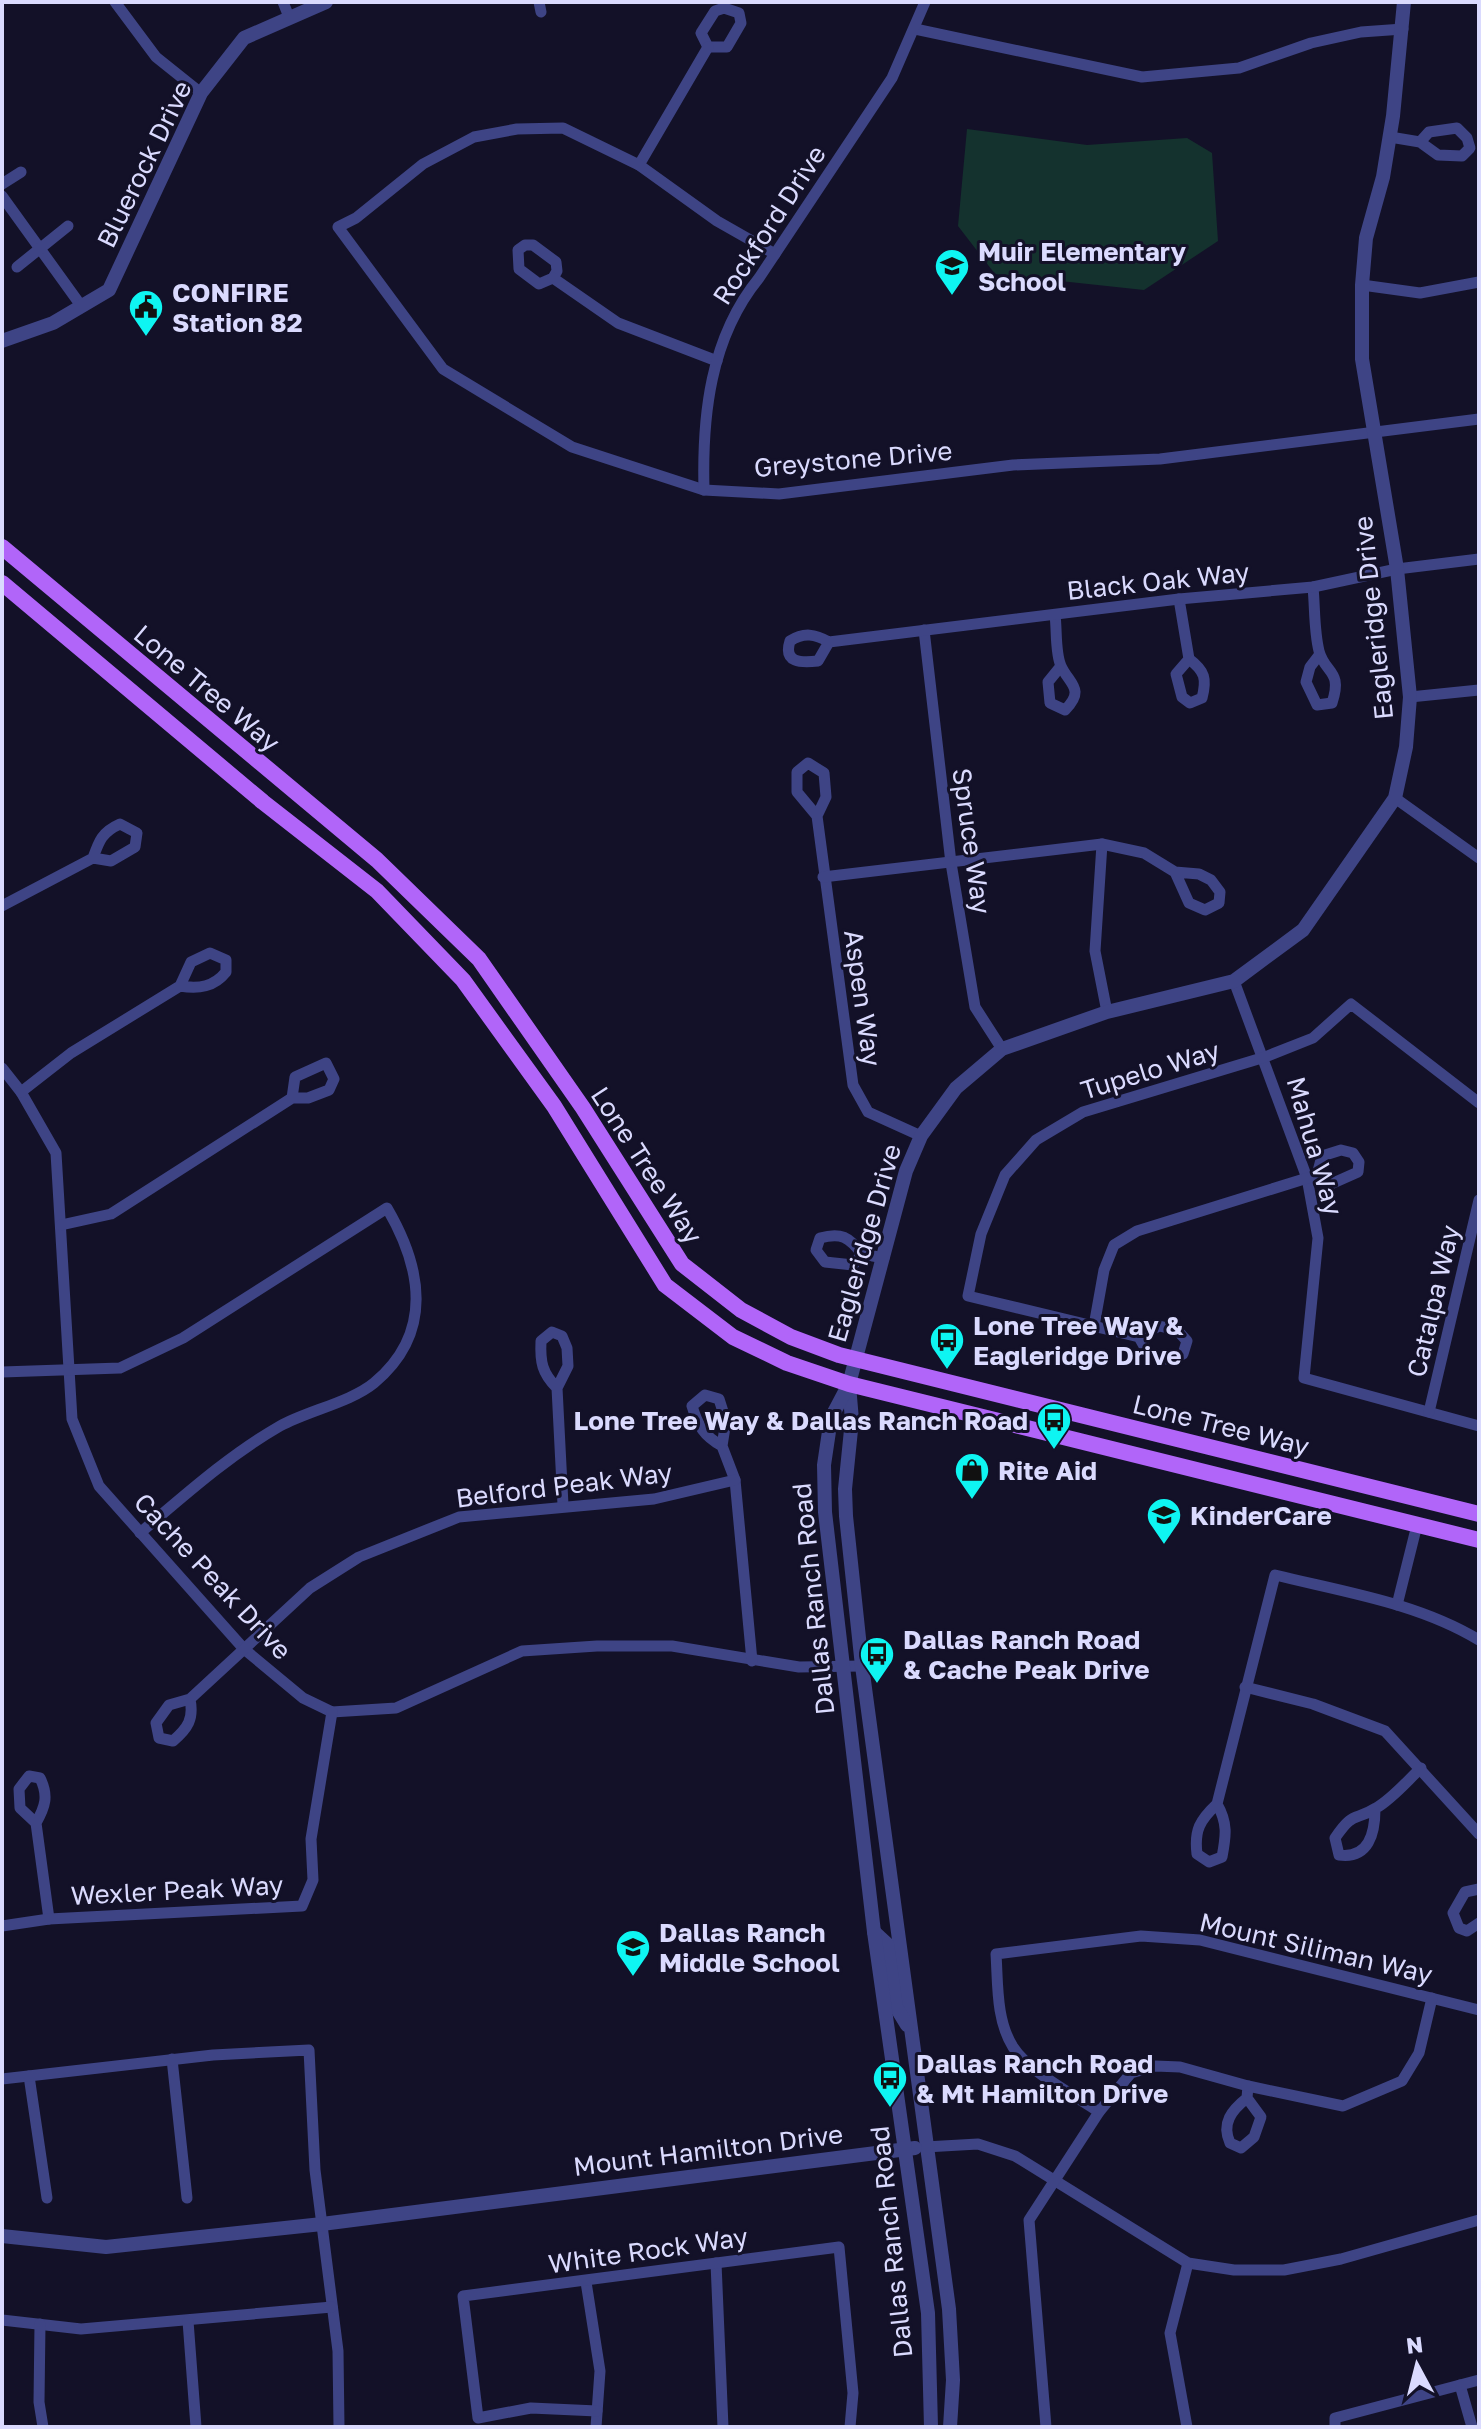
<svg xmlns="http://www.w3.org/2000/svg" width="1481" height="2429" font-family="'Golos Text',sans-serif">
  <rect width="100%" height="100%" fill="#131128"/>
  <!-- green -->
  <path fill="#14322e" d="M 967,129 L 1087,145 L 1187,138 L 1212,153 L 1218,241 L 1144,290 L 995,274 L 958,226 Z"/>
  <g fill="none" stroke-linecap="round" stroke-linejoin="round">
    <!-- minor -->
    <g stroke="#3e4485" stroke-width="11">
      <path d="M 115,2 L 156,57 L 201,93"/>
      <path d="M 283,2 L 289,17"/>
      <path d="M 539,2 L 541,12"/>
      <path d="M 724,8 L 739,13 L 741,23 L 727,47 L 708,47 L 701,33 L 715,11 Z"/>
      <path d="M 915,29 L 1142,77 L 1239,68 L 1311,43 L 1361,32 L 1403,29"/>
      <path d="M 1390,137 L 1420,142 L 1438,155 L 1462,156 L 1470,148 L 1467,138 L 1457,128 L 1429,132 L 1420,142"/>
      <path d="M 639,165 L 708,47"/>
      <path d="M 2,184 L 21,172"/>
      <path d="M 2,196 L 82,307"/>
      <path d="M 525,245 L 533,245 L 556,262 L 557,271 L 553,278 L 539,284 L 519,269 L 518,250 Z"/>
      <path d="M 775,254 L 717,221 L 639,165 L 563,128 L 517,129 L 474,137 L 423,164 L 356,218 L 338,227 L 443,369 L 572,447 L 704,490 L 779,494 L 1013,465 L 1160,459 L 1479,419"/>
      <path d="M 17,267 L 68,226"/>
      <path d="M 553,278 L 618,323 L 717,361"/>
      <path d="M 1362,285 L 1420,293 L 1479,282"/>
      <path d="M 704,490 C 702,416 710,338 759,278 L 892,78 L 925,2"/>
      <path d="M 1313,587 C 1315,608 1314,631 1319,651 C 1325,674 1343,670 1332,703 L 1317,705 L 1306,682 L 1310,667 L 1320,654"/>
      <path d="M 1179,599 L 1189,659 C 1205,671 1207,679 1202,698 L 1190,703 L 1182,697 L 1176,674 L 1189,659"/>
      <path d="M 1055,615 C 1057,629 1055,653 1061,666 C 1069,684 1086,689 1065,710 L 1050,703 L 1048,682 L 1061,666"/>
      <path d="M 924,630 L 951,863 L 975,1007 L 1002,1049"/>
      <path d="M 829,642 L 818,661 C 801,663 783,663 790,641 C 804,632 815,634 829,642 L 1179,599 L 1313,587 L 1397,569 L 1479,559"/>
      <path d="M 1410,697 L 1479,690"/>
      <path d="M 1395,798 L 1479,858"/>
      <path d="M 817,816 L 797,792 L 797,772 L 808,763 L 824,773 L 826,797 L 817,816 L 853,1085 L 868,1112 L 921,1136"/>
      <path d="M 1102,844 L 1095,951 L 1107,1012"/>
      <path d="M 823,877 L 1102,844 L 1144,853 L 1175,872 L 1199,874 L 1211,880 L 1220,892 L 1219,903 L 1205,910 L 1189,903 L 1175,872"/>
      <path d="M 2,906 L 93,858 L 111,861 L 135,847 L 137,833 L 120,824 C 102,832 99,841 93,858"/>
      <path d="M 1234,981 L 1307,1178 L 1318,1238 L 1304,1378 L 1479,1426"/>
      <path d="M 2,1068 L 21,1092 L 56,1153 L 72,1419 L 99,1486 L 244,1649 L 303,1698 L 332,1712 L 396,1708 L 522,1651 L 597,1646 L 672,1646 L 799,1667 L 862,1666"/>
      <path d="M 21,1092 L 71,1053 L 180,986 L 191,962 L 210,953 L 226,960 L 226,972 C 214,987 199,989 180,986"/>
      <path d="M 61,1225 L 111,1214 L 292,1098 L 308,1098 L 329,1090 L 334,1079 L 326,1063 L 295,1077 L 292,1098"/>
      <path d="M 862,1254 L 853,1265 L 825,1262 L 816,1250 L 820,1238 C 841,1232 849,1237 862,1254 L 884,1258"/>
      <path d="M 1094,1326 L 1104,1270 L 1114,1245 L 1137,1231 L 1317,1175 L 1331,1184 L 1358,1172 L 1359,1162 L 1353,1153 L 1341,1150 L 1322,1156 L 1317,1175"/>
      <path d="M 1139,1337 L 1148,1353 L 1170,1360 L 1183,1354 L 1187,1341 L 1177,1330 L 1159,1326 L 1139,1337 L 968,1296 L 981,1234 L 1005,1175 L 1036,1140 L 1083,1112 L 1265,1057 L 1313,1038 L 1351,1004 L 1479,1103"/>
      <path d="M 2,1372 L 120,1368 L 183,1338 L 387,1208 C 422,1268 434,1333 374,1383 C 351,1402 307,1411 280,1426 C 228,1456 185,1495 140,1533"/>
      <path d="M 557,1388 C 542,1373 540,1362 541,1341 L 552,1332 L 562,1336 L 567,1348 L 568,1366 L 557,1388 L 563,1505"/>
      <path d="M 1429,1412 L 1479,1200"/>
      <path d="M 722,1446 C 704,1436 698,1426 692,1406 L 705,1395 L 719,1399 L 726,1421 L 722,1446 L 735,1480 L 752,1661"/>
      <path d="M 1397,1605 L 1417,1525"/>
      <path d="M 1245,1687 L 1313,1704 L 1385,1731 L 1479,1834"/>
      <path d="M 190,1699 C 194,1719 188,1728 173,1741 L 159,1738 L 156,1723 L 169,1705 L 190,1699 L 310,1588 L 359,1557 L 459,1517 L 654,1499 L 735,1480"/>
      <path d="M 1217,1804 C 1228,1823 1226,1836 1222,1857 L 1209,1862 L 1197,1854 C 1194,1830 1200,1820 1217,1804 L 1275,1575 C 1344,1592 1418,1603 1479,1640"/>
      <path d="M 1375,1809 C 1375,1833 1369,1859 1339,1855 L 1335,1838 C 1354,1810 1354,1822 1376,1808 C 1392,1799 1407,1781 1421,1768"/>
      <path d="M 36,1823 C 45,1807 49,1796 40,1778 L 29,1776 L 19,1789 L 20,1808 L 36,1823 L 49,1919"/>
      <path d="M 1479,1889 L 1465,1892 L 1453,1913 L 1459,1928 L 1467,1931 L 1479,1923"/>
      <path d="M 2,1926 L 49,1919 L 302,1906 L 313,1880 L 311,1839 L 332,1712"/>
      <path d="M 172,2059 L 187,2198"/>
      <path d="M 29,2076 L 47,2198"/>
      <path d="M 2,2079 L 213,2055 L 309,2050 L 315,2170 L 338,2351 L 339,2427"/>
      <path d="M 1247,2098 L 1261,2117 L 1254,2137 L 1241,2148 L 1230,2143 C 1221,2123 1232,2110 1247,2098 L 1248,2086"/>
      <path d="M 1099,2112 C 1074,2095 1028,2071 1013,2047 C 996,2020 998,1984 996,1954 L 1141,1936 L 1200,1940 L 1479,2010"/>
      <path d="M 925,2147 L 978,2144 L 1015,2156 L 1188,2263 L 1234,2270 L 1284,2270 L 1341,2259 L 1479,2220"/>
      <path d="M 716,2263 L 723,2427"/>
      <path d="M 586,2282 L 600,2371 L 596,2427"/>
      <path d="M 2,2320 L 81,2329 L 332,2307"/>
      <path d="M 188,2321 L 196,2427"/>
      <path d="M 40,2324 L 39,2402 L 43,2427"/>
      <path d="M 1460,2385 L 1472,2427"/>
      <path d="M 597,2411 L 531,2408 L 478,2418 L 463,2296 L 839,2247 L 853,2393 L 850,2427"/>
      <path d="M 1046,2427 L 1029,2220 L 1099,2112 L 1131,2073 L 1155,2066 L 1180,2067 L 1248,2086 L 1343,2106 L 1402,2081 L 1419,2053 L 1432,1998"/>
      <path d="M 1187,2427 L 1170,2333 L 1188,2263"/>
      <path d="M 1335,2427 L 1335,2418 L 1479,2380"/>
    </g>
    <!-- tertiary -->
    <g stroke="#3e4485" stroke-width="14">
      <path d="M 2,341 L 53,323 L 109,290 L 201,93 L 244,38 L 326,2"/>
      <path d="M 849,1385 L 852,1420 L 845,1489 L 846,1516 L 862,1666 L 949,2309 L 953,2380 L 950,2427"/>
      <path d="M 874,1932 L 887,1944 L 896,2007 L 907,2025"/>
      <path d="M 2,2236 L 106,2247 L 322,2224 L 915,2148"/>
      <path d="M 931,2427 L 928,2313 L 874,1932 L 825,1512 L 824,1465 L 831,1418 L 849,1384 L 906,1171 L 921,1136 L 956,1088 L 1002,1049 L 1107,1012 L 1234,981 L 1303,930 L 1395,798 L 1406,747 L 1410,697 L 1397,569 L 1362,359 L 1362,285 L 1366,238 L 1383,177 L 1393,116 L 1404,2"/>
    </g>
    <!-- primary -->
    <g stroke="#b165f9" stroke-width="16">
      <path d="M 2,547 L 377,860 L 479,959 L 583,1108 L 682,1264 L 741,1310 L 791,1337 L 839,1355 L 1479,1514"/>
      <path d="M 2,583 L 263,802 L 377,891 L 463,980 L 554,1106 L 665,1285 L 733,1337 L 787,1363 L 849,1384 L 1479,1540"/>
    </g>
  </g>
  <!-- icons -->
  <defs>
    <g id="school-pin" transform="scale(1.8)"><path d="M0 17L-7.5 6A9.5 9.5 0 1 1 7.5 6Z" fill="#0ef5f2" stroke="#131128"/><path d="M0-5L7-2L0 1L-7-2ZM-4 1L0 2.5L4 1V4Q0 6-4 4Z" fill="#111"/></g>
    <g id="civic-pin" transform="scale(1.8)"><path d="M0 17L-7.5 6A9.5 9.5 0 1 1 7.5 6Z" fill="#0ef5f2" stroke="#131128"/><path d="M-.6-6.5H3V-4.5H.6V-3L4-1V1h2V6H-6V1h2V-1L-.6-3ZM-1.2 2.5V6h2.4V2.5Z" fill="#111"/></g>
    <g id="bus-pin" transform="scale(1.8)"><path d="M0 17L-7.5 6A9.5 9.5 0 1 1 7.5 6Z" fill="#0ef5f2" stroke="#131128"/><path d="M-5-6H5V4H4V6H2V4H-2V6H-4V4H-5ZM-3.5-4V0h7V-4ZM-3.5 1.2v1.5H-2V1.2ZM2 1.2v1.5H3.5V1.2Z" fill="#111"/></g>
    <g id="shop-pin" transform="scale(1.8)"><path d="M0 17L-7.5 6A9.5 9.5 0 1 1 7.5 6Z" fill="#0ef5f2" stroke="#131128"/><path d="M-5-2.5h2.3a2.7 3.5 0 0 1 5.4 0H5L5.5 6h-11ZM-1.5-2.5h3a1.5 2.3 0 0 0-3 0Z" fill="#111"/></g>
  </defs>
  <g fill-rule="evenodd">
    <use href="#school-pin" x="952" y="266"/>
    <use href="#civic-pin" x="146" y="307"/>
    <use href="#bus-pin" x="947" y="1340"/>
    <use href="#bus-pin" x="1054" y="1420"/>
    <use href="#shop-pin" x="972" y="1470"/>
    <use href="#school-pin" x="1164" y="1515"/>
    <use href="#bus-pin" x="877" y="1654"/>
    <use href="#school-pin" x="633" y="1947"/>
    <use href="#bus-pin" x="890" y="2078"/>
  </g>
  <g text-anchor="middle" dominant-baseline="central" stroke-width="6" stroke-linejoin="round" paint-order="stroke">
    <!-- street labels -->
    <g font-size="26" fill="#dadafe" stroke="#131128">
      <text transform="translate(144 164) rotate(-64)">Bluerock Drive</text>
      <text transform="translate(769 225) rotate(-57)">Rockford Drive</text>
      <text transform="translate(853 459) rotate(-5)">Greystone Drive</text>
      <text transform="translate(1158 581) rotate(-6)">Black Oak Way</text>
      <text transform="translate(1373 618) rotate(-96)">Eagleridge Drive</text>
      <text transform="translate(207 688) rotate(40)">Lone Tree Way</text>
      <text transform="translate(972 841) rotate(82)">Spruce Way</text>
      <text transform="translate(863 998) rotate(82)">Aspen Way</text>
      <text transform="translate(1150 1070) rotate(-17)">Tupelo Way</text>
      <text transform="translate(1315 1146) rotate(74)">Mahua Way</text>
      <text transform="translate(647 1165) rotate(57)">Lone Tree Way</text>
      <text transform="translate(864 1243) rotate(-74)">Eagleridge Drive</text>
      <text transform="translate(1433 1301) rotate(-77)">Catalpa Way</text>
      <text transform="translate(1221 1425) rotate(14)">Lone Tree Way</text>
      <text transform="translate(564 1485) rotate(-7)">Belford Peak Way</text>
      <text transform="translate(213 1576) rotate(47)">Cache Peak Drive</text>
      <text transform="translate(813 1599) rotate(-96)">Dallas Ranch Road</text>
      <text transform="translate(177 1890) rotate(-3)">Wexler Peak Way</text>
      <text transform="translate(1316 1948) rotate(13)">Mount Siliman Way</text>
      <text transform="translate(708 2150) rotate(-7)">Mount Hamilton Drive</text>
      <text transform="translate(891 2242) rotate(-96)">Dallas Ranch Road</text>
      <text transform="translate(648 2250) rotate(-8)">White Rock Way</text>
    </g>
    <!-- poi labels -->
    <g font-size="26" font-weight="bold" fill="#dadafe" stroke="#131128" text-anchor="start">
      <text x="978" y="251">Muir Elementary<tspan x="978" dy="30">School</tspan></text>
      <text x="172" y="292">CONFIRE<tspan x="172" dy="30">Station 82</tspan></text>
      <text x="973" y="1325">Lone Tree Way &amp;<tspan x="973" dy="30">Eagleridge Drive</tspan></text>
      <text x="1028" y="1420" text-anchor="end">Lone Tree Way &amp; Dallas Ranch Road</text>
      <text x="998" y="1470">Rite Aid</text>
      <text x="1190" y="1515">KinderCare</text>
      <text x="903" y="1639">Dallas Ranch Road<tspan x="903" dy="30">&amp; Cache Peak Drive</tspan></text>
      <text x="659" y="1932">Dallas Ranch<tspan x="659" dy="30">Middle School</tspan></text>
      <text x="916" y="2063">Dallas Ranch Road<tspan x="916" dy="30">&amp; Mt Hamilton Drive</tspan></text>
    </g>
  </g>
  <!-- border -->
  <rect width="1481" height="2429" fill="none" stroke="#dadafe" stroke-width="8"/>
  <!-- north arrow -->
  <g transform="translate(1417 2365) rotate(353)" stroke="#131128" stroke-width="6" paint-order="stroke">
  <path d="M0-6L14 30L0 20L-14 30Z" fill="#dadafe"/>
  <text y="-12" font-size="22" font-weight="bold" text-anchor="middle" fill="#dadafe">N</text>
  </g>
</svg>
